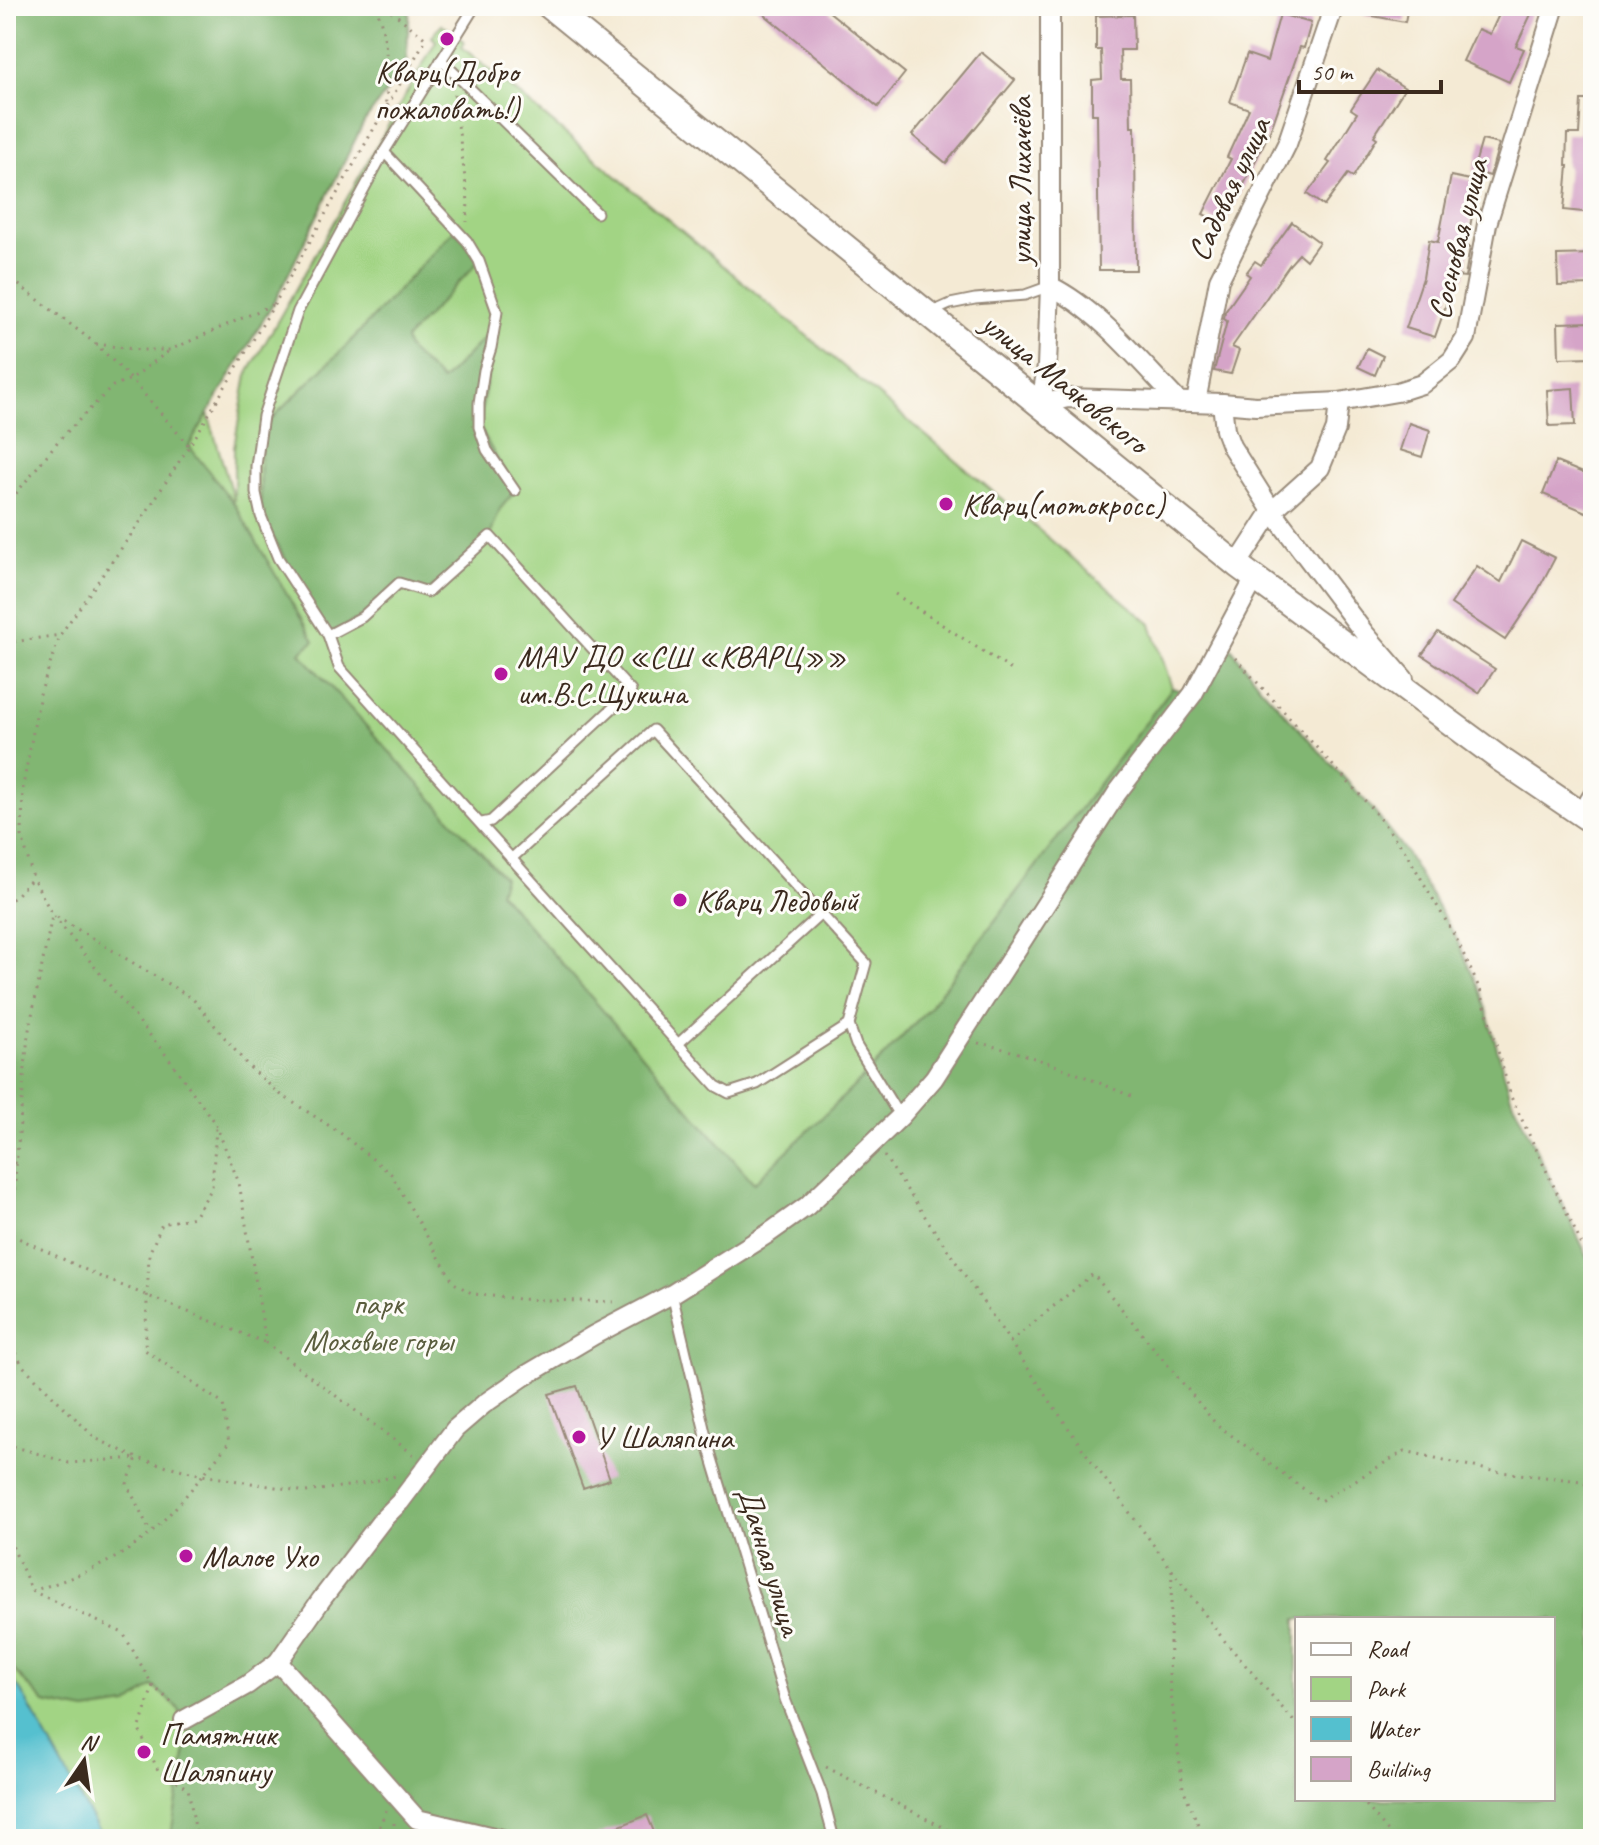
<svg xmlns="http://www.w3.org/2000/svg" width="1599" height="1845" font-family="Caveat,sans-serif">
  <rect width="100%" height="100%" fill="#fdfcf7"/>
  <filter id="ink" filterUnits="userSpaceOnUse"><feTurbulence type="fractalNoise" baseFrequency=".0125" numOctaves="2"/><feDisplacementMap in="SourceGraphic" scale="16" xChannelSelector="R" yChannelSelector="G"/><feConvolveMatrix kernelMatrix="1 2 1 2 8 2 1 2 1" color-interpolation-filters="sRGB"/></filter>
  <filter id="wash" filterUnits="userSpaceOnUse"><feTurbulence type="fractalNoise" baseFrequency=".006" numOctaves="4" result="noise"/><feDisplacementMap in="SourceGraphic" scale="32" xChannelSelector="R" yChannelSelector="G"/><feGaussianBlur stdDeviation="1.8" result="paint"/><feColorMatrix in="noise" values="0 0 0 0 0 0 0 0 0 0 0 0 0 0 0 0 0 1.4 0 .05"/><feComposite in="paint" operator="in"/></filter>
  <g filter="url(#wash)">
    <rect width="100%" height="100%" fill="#f4ead4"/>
    <!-- green -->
    <path fill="#a2d484" stroke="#6e7f51" stroke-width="2" d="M 442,24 L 465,42 L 462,47 L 1151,624 L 1172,688 L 927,1010 L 872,1069 L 583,1839 L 103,1839 L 21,1691 L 6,1671 L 6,210 L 174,299 L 234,501 L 234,447 L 247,375 L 436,41 L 432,37 Z"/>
    <!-- forest -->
    <g fill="#81b672" stroke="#5e7048" stroke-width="2" fill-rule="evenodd">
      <path d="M 6,6 L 410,7 L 406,66 L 364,122 L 278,295 L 189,446 L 235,505 L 314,641 L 300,653 L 504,878 L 499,892 L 754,1183 L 872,1069 L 927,1010 L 1172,688 L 1193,694 L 1223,637 L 1260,686 L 1368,804 L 1405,851 L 1456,938 L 1481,992 L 1511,1097 L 1593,1268 L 1593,1839 L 170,1839 L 192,1716 L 184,1720 L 178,1708 L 153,1686 L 128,1705 L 86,1711 L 45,1703 L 6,1662 ZM 1297,1619 L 1553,1619 L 1553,1799 L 1297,1799 Z"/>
      <path d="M 455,229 L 479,261 L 405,340 L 408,349 L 442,381 L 495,327 L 479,427 L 515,491 L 500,509 L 490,536 L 428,592 L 399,583 L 362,617 L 328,635 L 261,516 L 260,430 L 349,343 Z"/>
    </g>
    <!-- water -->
    <path fill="#54c0cf" stroke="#487576" stroke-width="2" d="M 6,1671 L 21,1691 L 103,1839 L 6,1839 Z"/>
    <g id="blocks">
      <!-- building -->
      <g fill="#d5a4c8">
        <path d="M 754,6 L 822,6 L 905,73 L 878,107 Z"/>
        <path d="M 1363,6 L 1408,6 L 1405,22 L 1362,14 Z"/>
        <path d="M 1503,6 L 1535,6 L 1516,46 L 1524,49 L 1509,82 L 1463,61 L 1478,29 L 1490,34 Z"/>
        <path d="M 1280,14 L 1311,23 L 1304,48 L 1300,47 L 1271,129 L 1224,225 L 1203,214 L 1231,159 L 1227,157 L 1249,109 L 1230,102 L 1247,54 L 1267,61 Z"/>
        <path d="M 1133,15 L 1134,50 L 1120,50 L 1121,79 L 1130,79 L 1131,127 L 1135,127 L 1136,270 L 1099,270 L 1097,114 L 1092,114 L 1092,80 L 1102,79 L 1101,50 L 1096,50 L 1096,16 Z"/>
        <path d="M 981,52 L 1015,80 L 946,163 L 912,135 Z"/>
        <path d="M 1377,70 L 1405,88 L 1374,136 L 1377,138 L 1353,177 L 1348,174 L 1324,206 L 1307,194 L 1330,163 L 1327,161 L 1357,113 L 1351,109 Z"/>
        <path d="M 1581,100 L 1593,100 L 1593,213 L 1564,210 L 1568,166 L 1566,166 L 1567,134 L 1579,134 Z"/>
        <path d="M 1482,140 L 1499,144 L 1490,176 L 1473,171 Z"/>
        <path d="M 1451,176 L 1479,182 L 1466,246 L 1470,247 L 1465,277 L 1456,276 L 1435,337 L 1406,328 L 1423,278 L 1429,240 L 1438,242 Z"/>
        <path d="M 1292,222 L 1319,242 L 1306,260 L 1299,254 L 1290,264 L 1232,347 L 1239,350 L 1231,374 L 1214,371 L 1227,321 L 1224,319 L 1225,312 L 1250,276 L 1246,273 L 1255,261 L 1261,265 Z"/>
        <path d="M 1593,254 L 1593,285 L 1558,286 L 1557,255 Z"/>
        <path d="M 1593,322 L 1593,357 L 1559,358 L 1558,323 Z"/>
        <path d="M 1367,348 L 1383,356 L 1375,375 L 1358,367 Z"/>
        <path d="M 1573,388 L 1575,425 L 1549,426 L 1547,390 Z"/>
        <path d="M 1409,423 L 1430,430 L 1422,457 L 1400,450 Z"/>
        <path d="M 1556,462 L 1593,477 L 1593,515 L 1543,494 Z"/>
        <path d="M 1521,541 L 1555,558 L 1536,594 L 1505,640 L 1451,604 L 1477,566 L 1501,582 Z"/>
        <path d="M 1438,632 L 1495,669 L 1479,693 L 1422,655 Z"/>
        <path d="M 577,1386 L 610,1479 L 583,1488 L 549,1394 Z"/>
        <path d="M 647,1815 L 657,1839 L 590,1839 L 590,1838 Z"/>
      </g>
    </g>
  </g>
  <g filter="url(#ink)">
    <use href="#blocks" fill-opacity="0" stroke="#988a79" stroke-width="2"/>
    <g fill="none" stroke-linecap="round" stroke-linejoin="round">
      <!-- service casing -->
      <g stroke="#988a79" stroke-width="13">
        <g id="service">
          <path d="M 475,6 L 384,152 L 298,311 L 263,416 L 256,466 L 256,493 L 261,516 L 278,558 L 328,635 L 339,667 L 716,1086 L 729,1093 L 757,1084 L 849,1025"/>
          <path d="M 441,60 L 597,213"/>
          <path d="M 384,152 L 467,241 L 479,261 L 497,312 L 491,348 L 484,370 L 479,403 L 479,427 L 487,450 L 515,491"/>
          <path d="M 932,312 L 950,304 L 975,299 L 1025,295 L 1050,286"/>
          <path d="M 328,635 L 362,617 L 399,583 L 428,592 L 490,536 L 631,691 L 491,821 L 482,823"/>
          <path d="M 511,859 L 653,730 L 866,963 L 849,1025 L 856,1045 L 900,1117"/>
          <path d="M 679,1043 L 821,914"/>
          <path d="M 672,1294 L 708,1445 L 785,1699 L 822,1794 L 834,1839"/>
        </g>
      </g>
      <!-- minor casing -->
      <g stroke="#988a79" stroke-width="22">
        <g id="minor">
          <path d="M 1050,6 L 1050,286 L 1047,366 L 1041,404 L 1068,398 L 1222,403 L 1256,406 L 1339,402"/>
          <path d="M 1050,286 C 1099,310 1141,363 1179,402"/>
          <path d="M 1196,402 L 1219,280 L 1287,144 L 1334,6"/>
          <path d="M 1222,403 L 1225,430 L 1231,446 L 1272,511 L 1365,634 L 1404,679"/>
          <path d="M 1237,565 L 1272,511 L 1320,468 L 1336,429 L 1339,402 L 1397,392 L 1422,384 L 1452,360 L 1466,338 L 1487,224 L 1555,6"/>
          <path d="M 1581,814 L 1593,795"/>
          <path d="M 278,1662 L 417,1819 L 502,1839"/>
          <path d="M 184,1720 L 247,1685 L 278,1662 L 321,1600 L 383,1519 L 400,1502 L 455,1429 L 484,1404 L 523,1377 L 594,1335 L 672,1294 L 769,1233 L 807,1206 L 900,1117 L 934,1078 L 1117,793 L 1193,694 L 1255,578"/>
        </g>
      </g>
      <!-- secondary casing -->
      <g stroke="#988a79" stroke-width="28">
        <path id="secondary" d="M 549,6 L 1237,565 L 1500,759 L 1593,822"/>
      </g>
      <!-- path -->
      <g stroke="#988a79" stroke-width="3" stroke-dasharray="2 6" stroke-linecap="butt">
        <path d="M 376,6 C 388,41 389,73 385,109 L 275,303 L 197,434 L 140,522 L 60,635 L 40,694 L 23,786 L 22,836 L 33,878 L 52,914 L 170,1060 L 216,1125 L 239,1183 L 266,1343 L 414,1455"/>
        <path d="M 385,6 L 426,39 L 386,108"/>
        <path d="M 454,94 L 468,201 L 467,222"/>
        <path d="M 6,275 L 96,344 L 131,379 L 189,446"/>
        <path d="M 96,344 L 140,350 L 170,350 L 274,304"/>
        <path d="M 6,506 L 59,440 L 113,386 L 131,379 L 170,350"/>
        <path d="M 895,594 L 1013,671"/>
        <path d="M 6,643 L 60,635"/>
        <path d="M 1235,658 L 1368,804 L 1405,851 L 1456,938 L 1481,992 L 1511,1097 L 1593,1268"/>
        <path d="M 6,905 L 33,878"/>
        <path d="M 57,917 L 193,999 L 248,1066 L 280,1094 L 339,1132 L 391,1174 L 454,1283 L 473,1294 L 519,1299 L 616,1302"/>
        <path d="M 978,1043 C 1033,1054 1084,1076 1135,1098"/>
        <path d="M 6,1148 L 16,1166"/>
        <path d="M 884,1156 L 1082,1448 L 1223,1639 L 1297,1725"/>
        <path d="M 12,1235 L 103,1278 L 266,1343"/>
        <path d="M 6,1261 L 12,1235 L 16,1166 L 28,1035 L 52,916"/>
        <path d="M 6,1331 L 22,1365 L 95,1438 L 137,1458 L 202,1475 L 306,1492 L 361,1484 L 396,1476"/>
        <path d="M 1010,1342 L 1093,1274 L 1216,1424 L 1320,1501 L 1405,1451 L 1492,1471 L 1581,1481 L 1593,1489"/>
        <path d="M 6,1444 L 69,1463 L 137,1458 L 127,1484 L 148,1527"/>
        <path d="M 6,1532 L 32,1591 L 123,1633 L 153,1686 L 176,1706"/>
        <path d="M 1172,1570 L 1169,1678 L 1183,1788 L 1204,1839"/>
        <path d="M 32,1591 C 67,1580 109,1565 138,1543 C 173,1516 201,1476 229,1443 L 223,1404 L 145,1350 L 149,1254 L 162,1224 L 194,1217 L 212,1188 L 216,1127"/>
        <path d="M 153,1686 L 139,1730 L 158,1770 L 188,1788 L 197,1839"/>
        <path d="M 826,1767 L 966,1839"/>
        <path d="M 1361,1799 L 1394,1839"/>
        <path d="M 394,1823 L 394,1839"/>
        <path d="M 369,1839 L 379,1828 L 386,1810"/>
      </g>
      <!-- service -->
      <use href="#service" stroke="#fff" stroke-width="9"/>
      <!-- minor -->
      <use href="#minor" stroke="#fff" stroke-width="18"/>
      <!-- secondary -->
      <use href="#secondary" stroke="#fff" stroke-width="24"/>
    </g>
  </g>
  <!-- markers -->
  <g fill="#b5179e" stroke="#fdfcf7" stroke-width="3">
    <circle cx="447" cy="39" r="8"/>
    <circle cx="946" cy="504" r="8"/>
    <circle cx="501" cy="674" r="8"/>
    <circle cx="680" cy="900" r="8"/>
    <circle cx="579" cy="1437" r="8"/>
    <circle cx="186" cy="1556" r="8"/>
    <circle cx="144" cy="1752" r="8"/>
  </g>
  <g text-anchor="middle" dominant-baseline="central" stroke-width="6" stroke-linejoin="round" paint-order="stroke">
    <!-- poi labels -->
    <g font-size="32" fill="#3b2a1e" stroke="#fdfcf7" text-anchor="start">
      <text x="447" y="71" text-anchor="middle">Кварц(Добро<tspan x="447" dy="37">пожаловать!)</tspan></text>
      <text x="962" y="504">Кварц(мотокросс)</text>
      <text x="517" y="656">МАУ ДО «СШ «КВАРЦ»»<tspan x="517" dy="37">им.В.С.Щукина</tspan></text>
      <text x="696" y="900">Кварц Ледовый</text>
      <text x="595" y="1437">У Шаляпина</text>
      <text x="202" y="1556">Малое Ухо</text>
      <text x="160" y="1734">Памятник<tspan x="160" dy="37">Шаляпину</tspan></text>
    </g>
    <!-- street labels -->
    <g font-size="32" fill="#3b2a1e" stroke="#fdfcf7">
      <text transform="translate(1020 181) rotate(-90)">улица Лихачёва</text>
      <text transform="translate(1229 189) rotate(-65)">Садовая улица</text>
      <text transform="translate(1458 239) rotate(-76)">Сосновая улица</text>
      <text transform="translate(1065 383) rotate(39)">улица Маяковского</text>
      <text transform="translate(770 1561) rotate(73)">Дачная улица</text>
    </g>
    <!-- park labels -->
    <g font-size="32" fill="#5a5d3d" stroke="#fdfcf7">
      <text x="378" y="1303">парк<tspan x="378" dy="37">Моховые горы</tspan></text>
    </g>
  </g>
  <!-- margin -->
  <rect width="1599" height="1845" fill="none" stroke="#fdfcf7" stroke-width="32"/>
  <!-- legend -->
  <rect x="1295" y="1617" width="260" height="184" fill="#fdfcf7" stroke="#afa8a0" stroke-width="2"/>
  <rect x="1311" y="1643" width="40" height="12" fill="#ffffff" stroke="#afa8a0" stroke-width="2"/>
  <text x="1367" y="1657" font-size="24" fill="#3b2a1e">Road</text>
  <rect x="1311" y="1677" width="40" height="24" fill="#a2d484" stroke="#afa8a0" stroke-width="2"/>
  <text x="1367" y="1697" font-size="24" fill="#3b2a1e">Park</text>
  <rect x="1311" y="1717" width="40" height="24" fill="#54c0cf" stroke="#afa8a0" stroke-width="2"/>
  <text x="1367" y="1737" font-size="24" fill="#3b2a1e">Water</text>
  <rect x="1311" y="1757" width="40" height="24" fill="#d5a4c8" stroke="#afa8a0" stroke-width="2"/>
  <text x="1367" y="1777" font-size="24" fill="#3b2a1e">Building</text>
  <!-- north arrow -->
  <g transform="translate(84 1761) rotate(13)" stroke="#fdfcf7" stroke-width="6" paint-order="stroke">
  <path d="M0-6L14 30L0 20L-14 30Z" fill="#3b2a1e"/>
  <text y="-12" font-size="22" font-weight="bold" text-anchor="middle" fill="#3b2a1e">N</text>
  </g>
  <!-- scale -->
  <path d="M1299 80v12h142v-12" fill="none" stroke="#3b2a1e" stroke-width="4"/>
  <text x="1311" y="80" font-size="24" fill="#3b2a1e" stroke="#fdfcf7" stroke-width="6" paint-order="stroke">50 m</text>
</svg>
